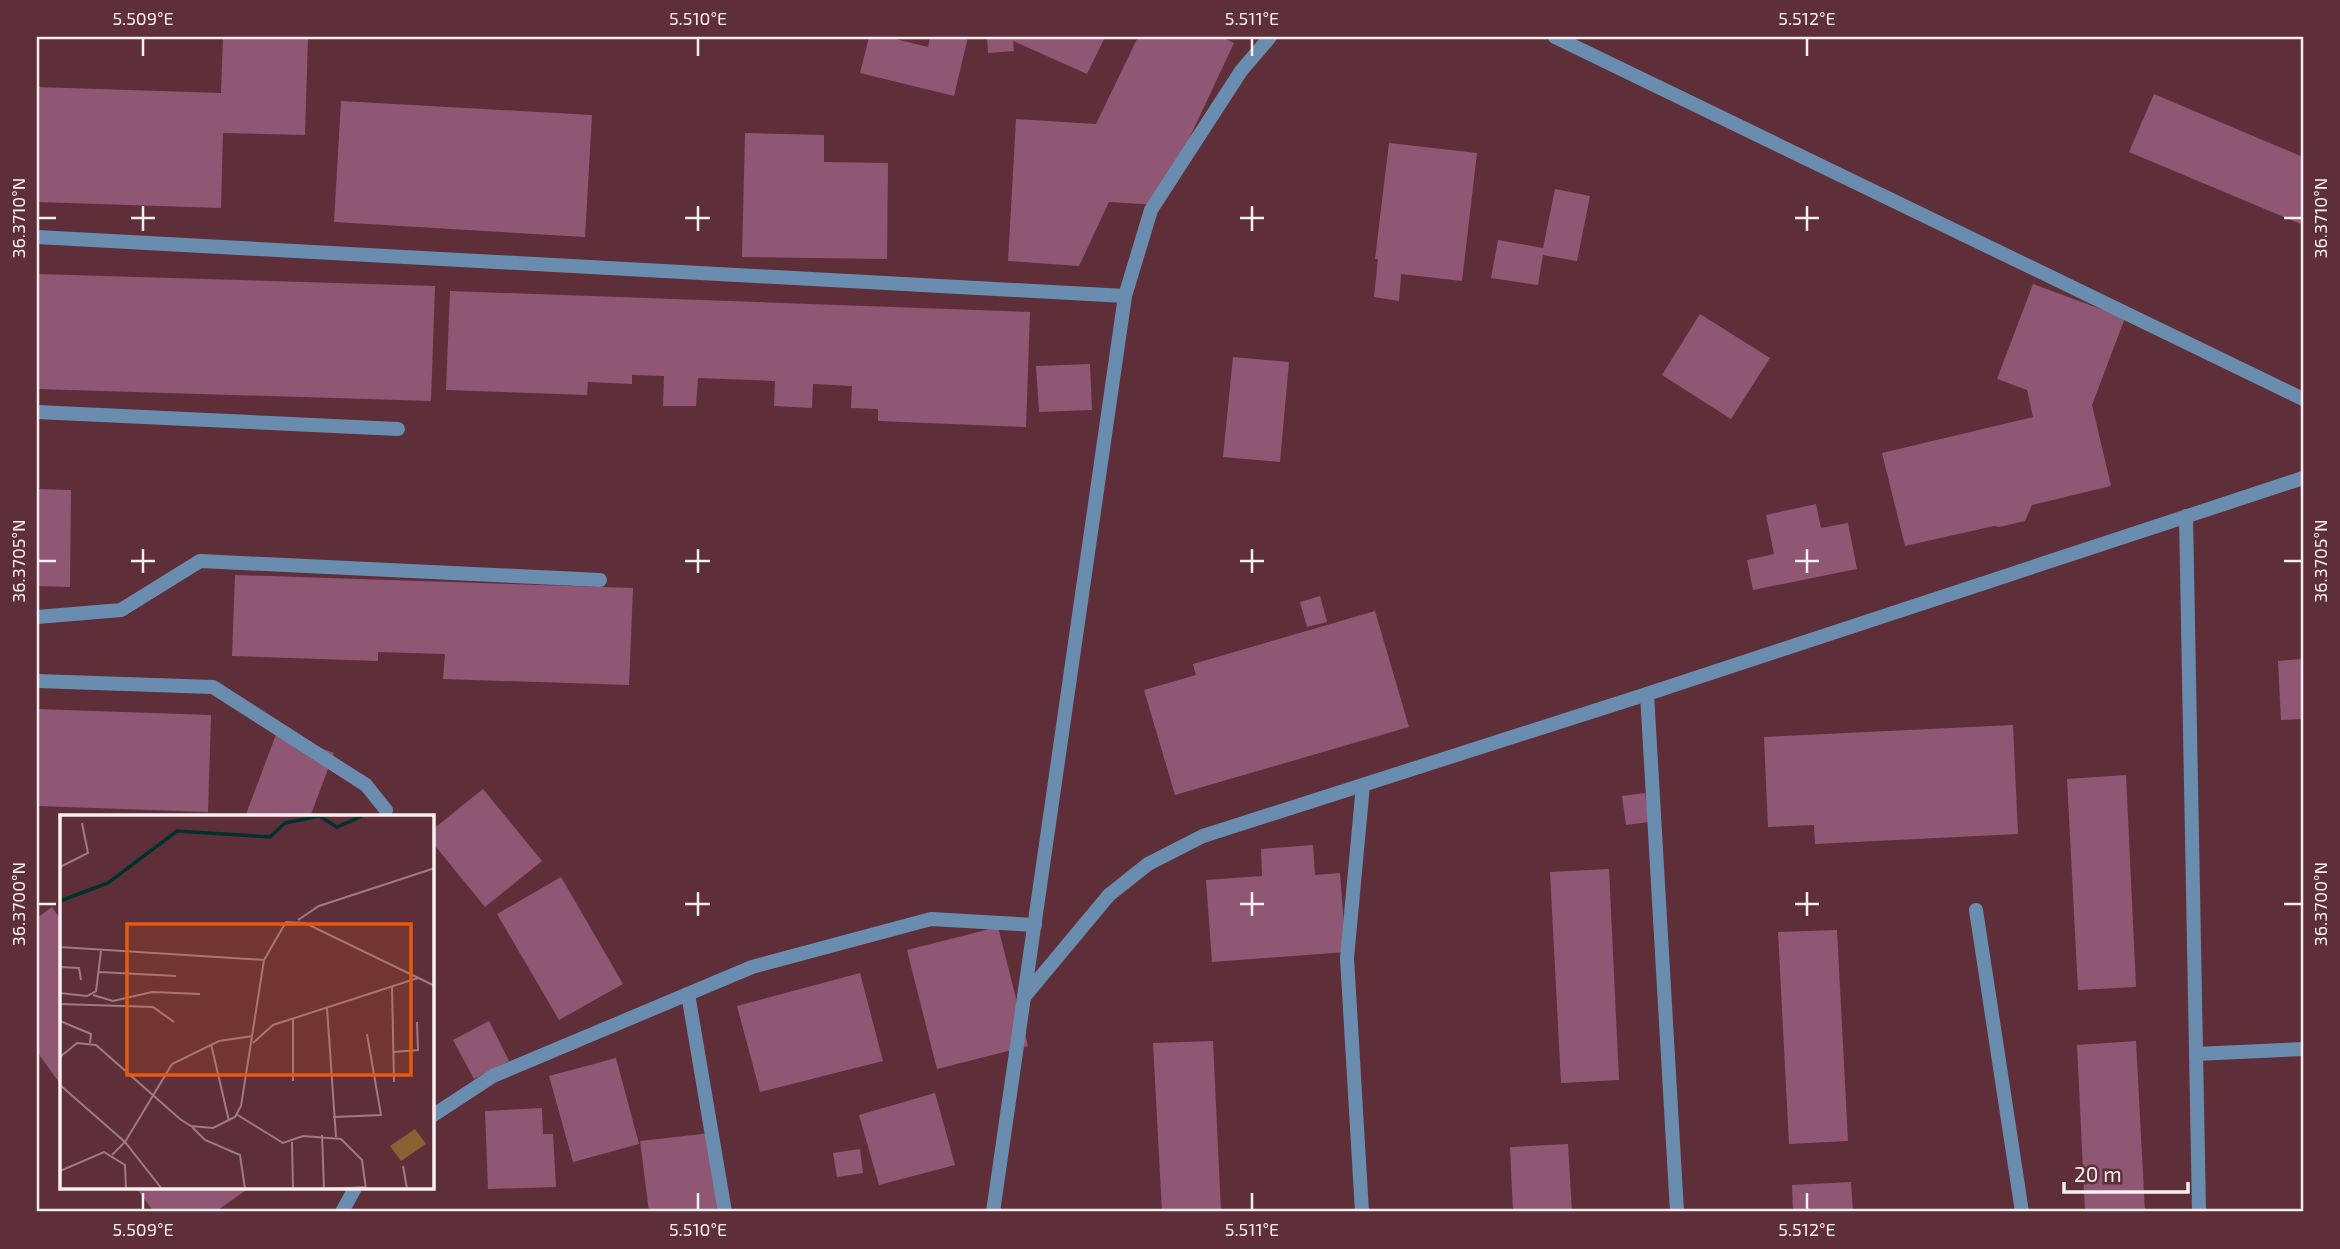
<svg xmlns="http://www.w3.org/2000/svg" width="2340" height="1249" font-family="'Exo 2',sans-serif">
  <rect width="100%" height="100%" fill="#5e2f39"/>
  <!-- building -->
  <g fill="#8f5774">
    <path d="M 223,37 L 308,37 L 305,135 L 223,133 L 221,208 L 37,202 L 37,87 L 221,93 Z"/>
    <path d="M 869,37 L 887,37 L 928,47 L 930,37 L 968,37 L 954,96 L 860,73 Z"/>
    <path d="M 987,37 L 1105,37 L 1087,74 L 1013,41 L 1014,51 L 988,53 Z"/>
    <path d="M 1138,37 L 1222,37 L 1234,43 L 1158,205 L 1109,202 L 1079,266 L 1008,261 L 1016,119 L 1096,124 Z"/>
    <path d="M 2154,94 L 2303,157 L 2303,225 L 2129,152 Z"/>
    <path d="M 341,101 L 592,115 L 585,237 L 334,222 Z"/>
    <path d="M 745,133 L 824,135 L 824,162 L 888,163 L 887,259 L 742,257 Z"/>
    <path d="M 1389,143 L 1477,153 L 1462,281 L 1401,274 L 1399,301 L 1374,297 L 1378,259 L 1375,259 Z"/>
    <path d="M 1555,189 L 1590,196 L 1577,261 L 1543,255 L 1538,285 L 1491,278 L 1498,240 L 1543,248 Z"/>
    <path d="M 37,274 L 435,286 L 431,401 L 37,389 Z"/>
    <path d="M 2033,284 L 2125,318 L 2092,405 L 2111,486 L 2032,505 L 2025,521 L 1999,527 L 1994,526 L 1905,546 L 1882,453 L 2033,417 L 2027,390 L 1997,379 Z"/>
    <path d="M 450,291 L 1030,312 L 1026,427 L 878,421 L 878,409 L 851,408 L 852,386 L 813,384 L 812,408 L 774,406 L 775,381 L 698,378 L 696,406 L 663,406 L 664,376 L 632,375 L 632,384 L 588,382 L 587,395 L 446,390 Z"/>
    <path d="M 1700,314 L 1770,358 L 1731,419 L 1662,375 Z"/>
    <path d="M 1233,357 L 1289,362 L 1280,462 L 1223,457 Z"/>
    <path d="M 1090,364 L 1092,410 L 1039,412 L 1036,366 Z"/>
    <path d="M 37,489 L 71,490 L 70,587 L 37,586 Z"/>
    <path d="M 1816,504 L 1821,528 L 1848,523 L 1857,569 L 1753,590 L 1747,560 L 1774,554 L 1766,515 Z"/>
    <path d="M 235,575 L 633,588 L 629,685 L 443,679 L 445,654 L 378,652 L 378,661 L 232,656 Z"/>
    <path d="M 1320,596 L 1327,622 L 1307,627 L 1300,602 Z"/>
    <path d="M 1375,611 L 1409,727 L 1175,795 L 1144,690 L 1196,675 L 1193,664 Z"/>
    <path d="M 2303,659 L 2303,719 L 2281,720 L 2278,661 Z"/>
    <path d="M 37,709 L 211,715 L 208,812 L 37,806 Z"/>
    <path d="M 2013,725 L 2018,834 L 1815,844 L 1814,825 L 1768,827 L 1764,737 Z"/>
    <path d="M 277,732 L 334,753 L 310,817 L 245,817 Z"/>
    <path d="M 2126,775 L 2136,987 L 2078,990 L 2067,779 Z"/>
    <path d="M 483,789 L 542,861 L 485,907 L 432,842 L 432,830 Z"/>
    <path d="M 1645,793 L 1649,822 L 1626,825 L 1622,796 Z"/>
    <path d="M 1313,845 L 1315,875 L 1340,873 L 1346,952 L 1212,962 L 1206,880 L 1262,876 L 1261,849 Z"/>
    <path d="M 1609,869 L 1619,1080 L 1561,1083 L 1550,872 Z"/>
    <path d="M 561,877 L 623,984 L 559,1020 L 497,914 Z"/>
    <path d="M 52,907 L 61,920 L 61,1085 L 37,1052 L 37,918 Z"/>
    <path d="M 998,927 L 1028,1046 L 937,1069 L 907,950 Z"/>
    <path d="M 1837,930 L 1848,1141 L 1789,1144 L 1778,932 Z"/>
    <path d="M 860,973 L 883,1061 L 760,1092 L 737,1006 Z"/>
    <path d="M 489,1021 L 509,1061 L 474,1079 L 453,1040 Z"/>
    <path d="M 1213,1041 L 1221,1212 L 1162,1212 L 1153,1043 Z"/>
    <path d="M 2136,1041 L 2145,1212 L 2085,1212 L 2077,1045 Z"/>
    <path d="M 616,1058 L 639,1144 L 573,1162 L 549,1076 Z"/>
    <path d="M 935,1093 L 955,1165 L 879,1185 L 859,1115 Z"/>
    <path d="M 542,1108 L 543,1134 L 553,1134 L 556,1187 L 488,1189 L 485,1111 Z"/>
    <path d="M 711,1133 L 721,1212 L 649,1212 L 640,1141 Z"/>
    <path d="M 1568,1144 L 1572,1212 L 1513,1212 L 1510,1147 Z"/>
    <path d="M 860,1149 L 863,1173 L 837,1177 L 833,1153 Z"/>
    <path d="M 1851,1182 L 1853,1212 L 1793,1212 L 1792,1185 Z"/>
    <path d="M 136,1188 L 249,1188 L 215,1212 L 154,1212 Z"/>
  </g>
  <g fill="none" stroke-linecap="round" stroke-linejoin="round">
    <!-- minor -->
    <g stroke="#6a8daf" stroke-width="14">
      <path d="M 1555,37 L 2303,399"/>
      <path d="M 37,237 L 1125,296"/>
      <path d="M 37,412 L 398,429"/>
      <path d="M 2186,516 L 2199,1212"/>
      <path d="M 37,617 L 121,610 L 200,561 L 600,580"/>
      <path d="M 37,681 L 213,687 L 366,785 L 386,810"/>
      <path d="M 1647,694 L 1677,1212"/>
      <path d="M 1976,910 L 2022,1212"/>
      <path d="M 688,994 L 725,1212"/>
      <path d="M 1024,997 L 1109,895 L 1148,864 L 1203,836 L 1647,694 L 2303,478"/>
      <path d="M 2196,1054 L 2303,1049"/>
      <path d="M 432,1116 L 493,1076 L 752,967 L 931,919 L 1035,925"/>
      <path d="M 342,1212 L 355,1188"/>
      <path d="M 993,1212 L 1125,296 L 1151,210 L 1241,71 L 1270,37"/>
      <path d="M 1362,1212 L 1347,958 L 1363,785"/>
    </g>
  </g>
  <!-- ticks -->
  <path fill="none" stroke="#fbeff0" stroke-width="2.5" d="M 143,38 L 143,56M 698,38 L 698,56M 1252,38 L 1252,56M 1807,38 L 1807,56M 143,206 L 143,231M 698,206 L 698,231M 1252,206 L 1252,231M 1807,206 L 1807,231M 38,218 L 56,218M 131,218 L 155,218M 685,218 L 710,218M 1240,218 L 1264,218M 1795,218 L 1819,218M 2284,218 L 2302,218M 143,549 L 143,573M 698,549 L 698,573M 1252,549 L 1252,573M 1807,549 L 1807,573M 38,561 L 56,561M 131,561 L 155,561M 685,561 L 710,561M 1240,561 L 1264,561M 1795,561 L 1819,561M 2284,561 L 2302,561M 698,892 L 698,916M 1252,892 L 1252,916M 1807,892 L 1807,916M 38,904 L 56,904M 685,904 L 710,904M 1240,904 L 1264,904M 1795,904 L 1819,904M 2284,904 L 2302,904M 143,1193 L 143,1210M 698,1193 L 698,1210M 1252,1193 L 1252,1210M 1807,1193 L 1807,1210"/>
  <!-- overview -->
  <g transform="translate(60 815)">
    <rect width="374" height="374" fill="#5e2f39"/>
    <path d="M 355,314 L 366,329 L 341,346 L 330,331 Z" fill="#896133"/>
    <path fill="none" stroke="#00312d" stroke-width="3.5" d="M 0,86 L 48,68 L 117,16 L 210,22 L 225,8 L 259,1 L 277,12 L 302,1"/>
    <path fill="none" stroke="#9d7c82" stroke-width="2" d="M 0,52 L 28,38 L 22,8M 238,105 L 259,91 L 375,53M 0,132 L 204,145M 0,152 L 19,153 L 21,165M 39,157 L 116,161M 332,171 L 334,267M 0,178 L 27,181 L 36,176 L 41,136M 33,180 L 53,186 L 92,177 L 140,179M 0,189 L 93,192 L 114,207M 267,193 L 276,322M 233,204 L 233,266M 0,206 L 31,219 L 30,228M 193,228 L 213,210 L 358,163M 151,229 L 169,306M 334,237 L 358,235 L 357,207M 0,242 L 17,228 L 36,230 L 120,304 L 131,311 L 153,313 L 175,302 L 181,291 L 204,145 L 226,107 L 245,108 L 375,171M 0,270 L 65,327 L 102,374M 176,299 L 223,328 L 243,321 L 281,324 L 302,345 L 306,374M 273,302 L 321,300 L 307,219M 132,312 L 145,325 L 180,340 L 185,374M 262,320 L 264,374M 232,327 L 233,374M 52,340 L 65,327 L 112,249 L 159,226 L 193,221M 343,351 L 347,374M 0,356 L 44,337 L 65,350 L 66,374M 270,374 L 306,372"/>
    <path fill="#e8590c" fill-opacity="0.15" stroke="#e8590c" stroke-width="3.5" d="M 67,109 L 351,109 L 351,260 L 67,260 Z"/>
    <rect width="374" height="374" fill="none" stroke="#fbeff0" stroke-width="3.5"/>
  </g>
  <!-- border -->
  <rect width="2340" height="1249" fill="none" stroke="#5e2f39" stroke-width="77"/>
  <!-- scale -->
  <path d="M2064 1182v10h124v-10" fill="none" stroke="#fbeff0" stroke-width="3.5"/>
  <text x="2074" y="1182" font-size="21" fill="#fbeff0" stroke="#5e2f39" stroke-width="5" paint-order="stroke">20 m</text>
  <rect x="38" y="38" width="2264" height="1172" fill="none" stroke="#fbeff0" stroke-width="2.5"/>
  <g font-size="18" text-anchor="middle" fill="#fbeff0">
    <text x="143" y="25">5.509°E</text>
    <text x="698" y="25">5.510°E</text>
    <text x="1252" y="25">5.511°E</text>
    <text x="1807" y="25">5.512°E</text>
    <text transform="translate(19 218) rotate(-90)" y="6">36.3710°N</text>
    <text transform="translate(2321 218) rotate(-90)" y="6">36.3710°N</text>
    <text transform="translate(19 561) rotate(-90)" y="6">36.3705°N</text>
    <text transform="translate(2321 561) rotate(-90)" y="6">36.3705°N</text>
    <text transform="translate(19 904) rotate(-90)" y="6">36.3700°N</text>
    <text transform="translate(2321 904) rotate(-90)" y="6">36.3700°N</text>
    <text x="143" y="1236">5.509°E</text>
    <text x="698" y="1236">5.510°E</text>
    <text x="1252" y="1236">5.511°E</text>
    <text x="1807" y="1236">5.512°E</text>
  </g>
</svg>
